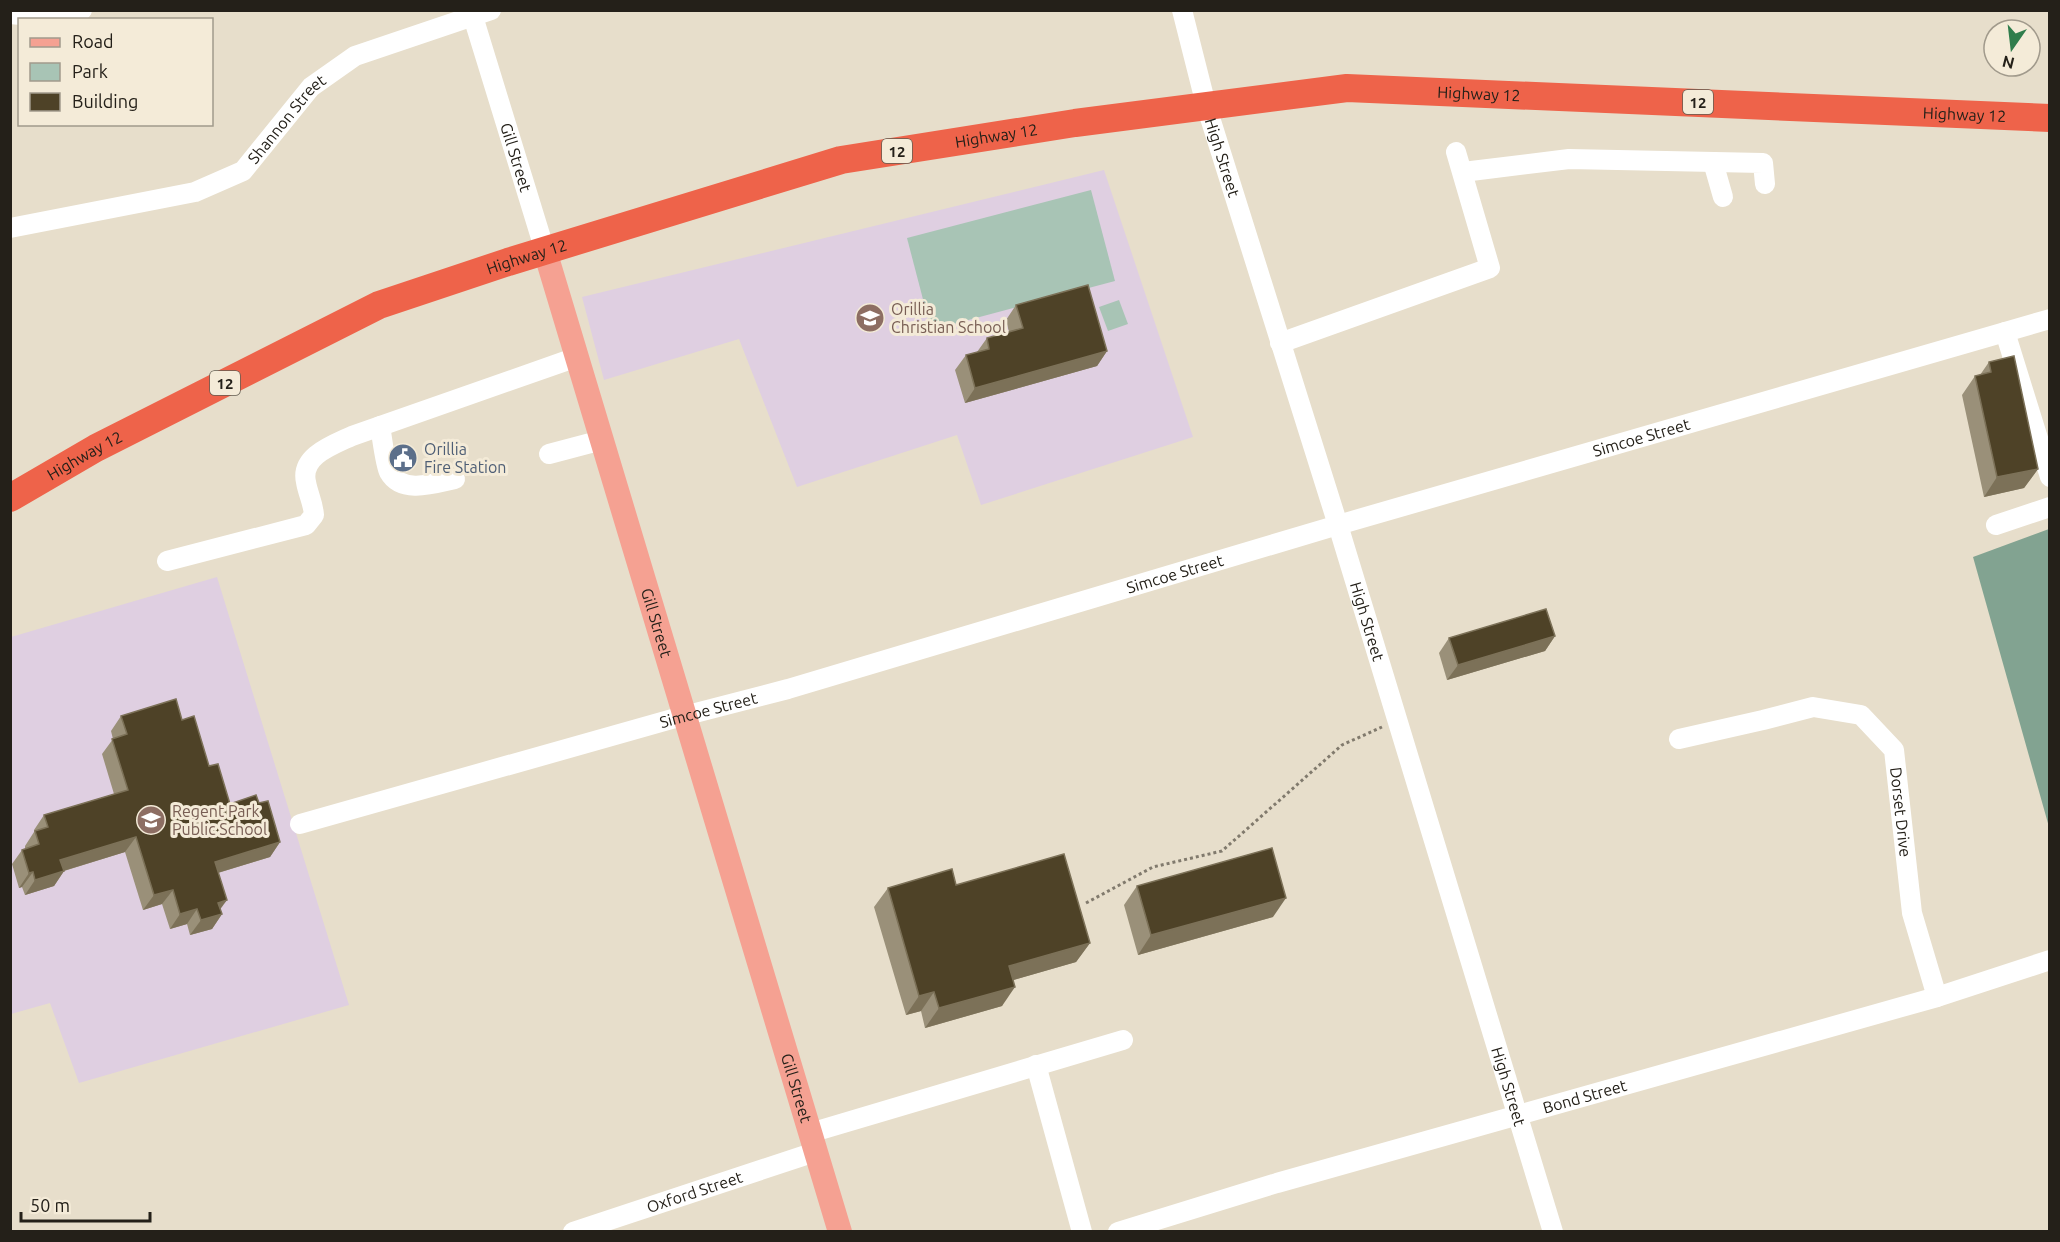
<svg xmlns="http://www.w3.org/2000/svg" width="2060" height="1242" font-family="Ubuntu,sans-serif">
  <rect width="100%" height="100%" fill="#e7decb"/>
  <!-- education -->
  <g fill="#dfcfe1">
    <path d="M 1104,170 L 1193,437 L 981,505 L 957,435 L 797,487 L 739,339 L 604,380 L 582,297 Z"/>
    <path d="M 217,577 L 349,1005 L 79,1083 L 50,1003 L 11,1014 L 11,637 Z"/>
  </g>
  <!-- green -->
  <g fill="#a8c4b5">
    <path d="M 1091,190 L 1115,281 L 931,330 L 907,238 Z"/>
    <path d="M 1119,300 L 1128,324 L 1108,331 L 1099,307 Z"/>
  </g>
  <!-- forest -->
  <path fill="#82a391" d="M 2049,529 L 2050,529 L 2049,827 L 1973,557 Z"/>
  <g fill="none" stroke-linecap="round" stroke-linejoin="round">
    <!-- path -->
    <path stroke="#817a6d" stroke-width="3" stroke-dasharray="3 3" stroke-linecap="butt" d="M 1086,903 L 1153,867 L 1222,851 L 1342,745 L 1382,727"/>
    <!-- minor -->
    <g stroke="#fff" stroke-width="20">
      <path id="s1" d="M 471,10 L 545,251"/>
      <path id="s2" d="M 1182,10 L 1206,105 L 1338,525 L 1553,1232"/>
      <path d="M 10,14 L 55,18 L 82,10"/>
      <path d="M 1713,162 L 1723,197"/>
      <path d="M 1463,172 L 1569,159 L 1763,163 L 1765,184"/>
      <path id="s3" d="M 10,228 L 195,192 L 243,171 L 311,87 L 355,56 L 491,10"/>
      <path d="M 2005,332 L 2050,477"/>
      <path d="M 1280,343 L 1490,268 L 1456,152"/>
      <path d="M 380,426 C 382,436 385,464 389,472 C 402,495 436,483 455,479"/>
      <path d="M 549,454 L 602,440"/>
      <path d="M 1996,525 L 2050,507"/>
      <path d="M 167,561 L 306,525 L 314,515 C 313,502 308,494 306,482 C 300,456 333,445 352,436 L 577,357"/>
      <path id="s4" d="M 1679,739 L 1763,720 L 1813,707 L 1861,715 L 1894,750 L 1912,913 L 1937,997"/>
      <path id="s5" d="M 300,824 L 672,719 L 788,689 L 1338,525 L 2050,319"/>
      <path d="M 1036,1065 L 1082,1232"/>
      <path d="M 810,1133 L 1123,1040"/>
      <path id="s6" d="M 573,1232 L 815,1152"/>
      <path id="s7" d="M 1118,1232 L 1277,1183 L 1937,997 L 2050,960"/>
    </g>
    <!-- major -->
    <path stroke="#f5a192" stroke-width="24" id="s8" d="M 545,251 L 840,1232"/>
    <!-- highway -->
    <path stroke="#ee634a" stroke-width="28" id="s9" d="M 10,498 L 96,448 L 379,305 L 508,262 L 841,160 L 1075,123 L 1347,88 L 2050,118"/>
  </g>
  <!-- wall -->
  <g fill="#9a9079">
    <path d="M 1016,305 L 1107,351 L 1097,366 L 965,403 L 955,370 L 966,355 L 977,352 L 987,338 L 1009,332 L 1006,320 Z"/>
    <path d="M 1989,362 L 2038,469 L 2024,488 L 1984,497 L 1962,395 L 1975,376 L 1980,375 Z"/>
    <path d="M 1555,636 L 1545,651 L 1447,680 L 1439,653 L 1449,638 Z"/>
    <path d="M 121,716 L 182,720 L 230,804 L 259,803 L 280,842 L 270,857 L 218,873 L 220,909 L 222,914 L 212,929 L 190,935 L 187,924 L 170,929 L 162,904 L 143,910 L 125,852 L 64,871 L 54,886 L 25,895 L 22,887 L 19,888 L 12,864 L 22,850 L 25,849 L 25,846 L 34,832 L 34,830 L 44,815 L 114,794 L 102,754 L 113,739 L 111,731 Z"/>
    <path d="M 956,885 L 1090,943 L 1076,962 L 1013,980 L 1002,1006 L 925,1028 L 921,1011 L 906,1015 L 874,907 L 888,888 Z"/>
    <path d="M 1137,886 L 1273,917 L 1138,955 L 1124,905 Z"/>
  </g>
  <!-- shaded-wall -->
  <g fill="#7c7158">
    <path d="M 1107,351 L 1097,366 L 965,403 L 975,388 Z"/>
    <path d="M 2038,469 L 2024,488 L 1984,497 L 1997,477 Z"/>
    <path d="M 1555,636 L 1545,651 L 1447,680 L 1458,665 Z"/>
    <path d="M 136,837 L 125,852 L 50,875 L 60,860 Z"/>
    <path d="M 280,842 L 270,857 L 204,877 L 215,862 Z"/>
    <path d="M 64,871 L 54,886 L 25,895 L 35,880 Z"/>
    <path d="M 33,872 L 22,887 L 19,888 L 29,873 Z"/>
    <path d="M 173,890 L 162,904 L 143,910 L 154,895 Z"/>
    <path d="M 1286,898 L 1273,917 L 1138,955 L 1151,935 Z"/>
    <path d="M 227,900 L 216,915 L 218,903 Z"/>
    <path d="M 197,909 L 187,924 L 170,929 L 180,914 Z"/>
    <path d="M 222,914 L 212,929 L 190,935 L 201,920 Z"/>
    <path d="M 1090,943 L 1076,962 L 996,985 L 1009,966 Z"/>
    <path d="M 1015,987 L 1002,1006 L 925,1028 L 939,1008 Z"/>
    <path d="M 934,992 L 921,1011 L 906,1015 L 919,996 Z"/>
  </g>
  <!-- building -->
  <g fill="#4e4227" stroke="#7c7158" stroke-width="1.5">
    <path d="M 1088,285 L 1107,351 L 975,388 L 966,355 L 989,349 L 987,338 L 1023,328 L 1016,305 Z"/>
    <path d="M 2014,356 L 2038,469 L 1997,477 L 1975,376 L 1991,372 L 1989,362 Z"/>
    <path d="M 1546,609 L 1555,636 L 1458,665 L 1449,638 Z"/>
    <path d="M 176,699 L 182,720 L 194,716 L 209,766 L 218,764 L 230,804 L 256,795 L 259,803 L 268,801 L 280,842 L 215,862 L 227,900 L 218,903 L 222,914 L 201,920 L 197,909 L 180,914 L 173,890 L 154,895 L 136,837 L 60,860 L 64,871 L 35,880 L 33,872 L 29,873 L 22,850 L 39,844 L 35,831 L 48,827 L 44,815 L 128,790 L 112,739 L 127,734 L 121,716 Z"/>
    <path d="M 1272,848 L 1286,898 L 1151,935 L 1137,886 Z"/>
    <path d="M 1064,854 L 1090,943 L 1009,966 L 1015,987 L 939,1008 L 934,992 L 919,996 L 888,888 L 952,869 L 956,885 Z"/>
  </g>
  <!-- icons -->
  <defs>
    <g id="school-disc" transform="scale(1.5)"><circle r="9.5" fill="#8d6e63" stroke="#f4ebd8"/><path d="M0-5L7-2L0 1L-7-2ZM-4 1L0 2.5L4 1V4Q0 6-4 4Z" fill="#fff"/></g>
    <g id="civic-disc" transform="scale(1.5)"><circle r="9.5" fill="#5c6f8a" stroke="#f4ebd8"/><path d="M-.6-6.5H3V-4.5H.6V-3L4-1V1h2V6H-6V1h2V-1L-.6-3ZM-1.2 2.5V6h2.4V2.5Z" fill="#fff"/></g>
  </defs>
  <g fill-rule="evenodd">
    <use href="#school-disc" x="870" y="318"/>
    <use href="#civic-disc" x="403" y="458"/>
    <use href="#school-disc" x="151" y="820"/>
  </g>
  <g text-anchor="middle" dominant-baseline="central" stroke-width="6" stroke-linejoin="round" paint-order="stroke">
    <!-- shield labels -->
    <g fill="#f4ebd8" stroke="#625d52" stroke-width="1.5">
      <rect x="1683" y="90" width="30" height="24" rx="4.5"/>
      <rect x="882" y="139" width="30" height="24" rx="4.5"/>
      <rect x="210" y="371" width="30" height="24" rx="4.5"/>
    </g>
    <g font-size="15" font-weight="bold" fill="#242019">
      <text x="1698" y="102">12</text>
      <text x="897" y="151">12</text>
      <text x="225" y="383">12</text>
    </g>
    <!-- street labels -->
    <g font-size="16" fill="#242019" stroke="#f4ebd8">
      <text stroke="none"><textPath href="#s9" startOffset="1544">Highway 12</textPath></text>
      <text stroke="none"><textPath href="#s9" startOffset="2030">Highway 12</textPath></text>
      <text stroke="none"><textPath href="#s3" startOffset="309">Shannon Street</textPath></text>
      <text stroke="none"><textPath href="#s9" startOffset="1058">Highway 12</textPath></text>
      <text stroke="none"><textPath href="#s2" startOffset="153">High Street</textPath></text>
      <text stroke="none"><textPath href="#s1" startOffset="154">Gill Street</textPath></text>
      <text stroke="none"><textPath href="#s9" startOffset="572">Highway 12</textPath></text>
      <text stroke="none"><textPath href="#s5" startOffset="1396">Simcoe Street</textPath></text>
      <text stroke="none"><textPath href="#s9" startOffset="86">Highway 12</textPath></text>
      <text stroke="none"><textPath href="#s5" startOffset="910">Simcoe Street</textPath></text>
      <text stroke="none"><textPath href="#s2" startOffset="639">High Street</textPath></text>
      <text stroke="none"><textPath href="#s8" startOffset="388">Gill Street</textPath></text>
      <text stroke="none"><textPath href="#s5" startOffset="424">Simcoe Street</textPath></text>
      <text stroke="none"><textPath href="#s4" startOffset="297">Dorset Drive</textPath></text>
      <text stroke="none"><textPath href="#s2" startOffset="1125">High Street</textPath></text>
      <text stroke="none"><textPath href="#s8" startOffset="874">Gill Street</textPath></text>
      <text stroke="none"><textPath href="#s7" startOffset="486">Bond Street</textPath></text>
      <text stroke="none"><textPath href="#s6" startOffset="128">Oxford Street</textPath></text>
    </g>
    <!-- education labels -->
    <g font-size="16" fill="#785e54" stroke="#f4ebd8" text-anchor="start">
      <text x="891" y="309">Orillia<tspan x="891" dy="18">Christian School</tspan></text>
      <text x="172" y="811">Regent Park<tspan x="172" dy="18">Public School</tspan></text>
    </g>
    <!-- service labels -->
    <g font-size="16" fill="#4e5e75" stroke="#f4ebd8" text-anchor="start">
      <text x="424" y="449">Orillia<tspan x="424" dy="18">Fire Station</tspan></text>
    </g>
  </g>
  <!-- border -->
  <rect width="2060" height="1242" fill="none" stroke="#242019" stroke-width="24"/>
  <!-- legend -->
  <rect x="18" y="18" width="195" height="108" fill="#f4ebd8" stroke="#a19a8c" stroke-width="1.5"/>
  <rect x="30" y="38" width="30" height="9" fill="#f5a192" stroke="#a19a8c" stroke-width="1.5"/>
  <text x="72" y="48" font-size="18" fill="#242019">Road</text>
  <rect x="30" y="63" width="30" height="18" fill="#a8c4b5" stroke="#a19a8c" stroke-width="1.5"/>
  <text x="72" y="78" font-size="18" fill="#242019">Park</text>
  <rect x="30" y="93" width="30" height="18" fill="#4e4227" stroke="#a19a8c" stroke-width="1.5"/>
  <text x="72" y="108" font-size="18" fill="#242019">Building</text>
  <!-- north arrow -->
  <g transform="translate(2012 48) rotate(194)"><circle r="28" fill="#f4ebd8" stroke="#a19a8c" stroke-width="1.5"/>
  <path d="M0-4.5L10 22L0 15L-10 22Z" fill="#307d4c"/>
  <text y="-9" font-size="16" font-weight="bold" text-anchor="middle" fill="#242019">N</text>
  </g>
  <!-- scale -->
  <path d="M21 1212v9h129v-9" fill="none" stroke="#242019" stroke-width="3"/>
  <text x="30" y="1212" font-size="18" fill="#242019" stroke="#f4ebd8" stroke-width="4.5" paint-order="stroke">50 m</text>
</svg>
